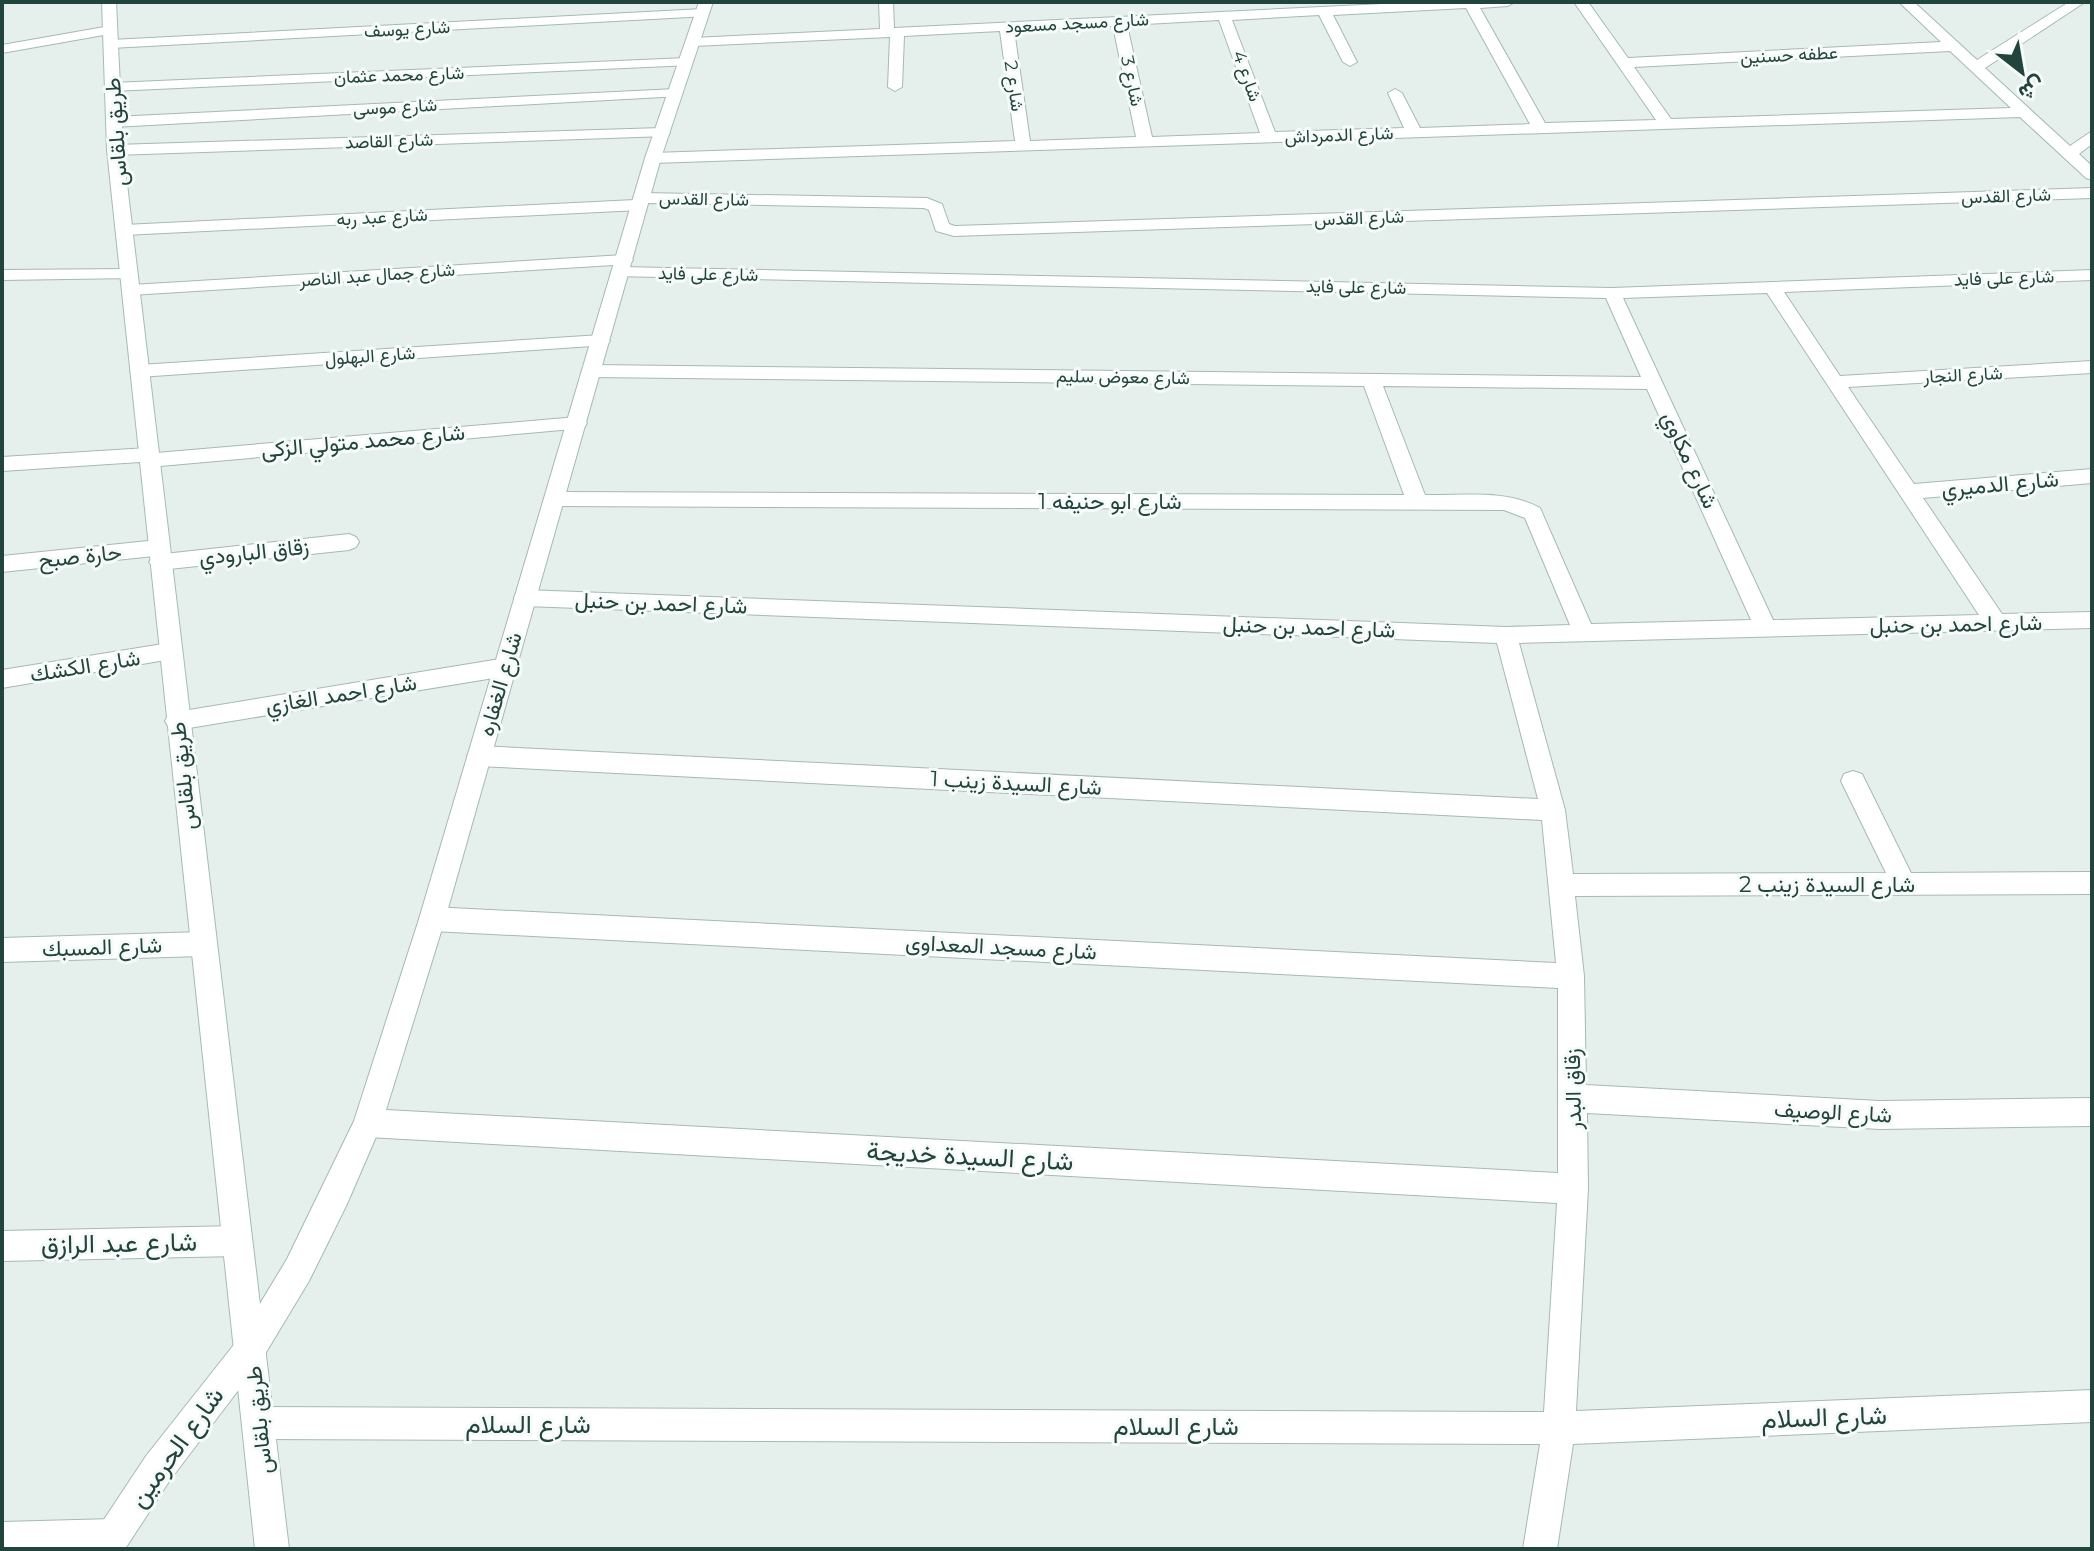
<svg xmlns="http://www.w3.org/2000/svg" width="2094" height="1551" font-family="Montserrat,Vazirmatn,sans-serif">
  <rect width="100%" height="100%" fill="#e5f0ec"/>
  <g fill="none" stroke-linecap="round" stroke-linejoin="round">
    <!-- service casing -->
    <g stroke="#a6b9b4" stroke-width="2">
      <path id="service" d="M 110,26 L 117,30 L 115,33 L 2,53 L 2,45 Z"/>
    </g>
    <!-- minor casing -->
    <g stroke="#a6b9b4" stroke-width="2">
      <g id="minor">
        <path d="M 879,2 L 893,2 L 894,28 L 1424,2 L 1515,2 L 1508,6 L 1480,8 L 1545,123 L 1656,120 L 1574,2 L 1588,2 L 1628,58 L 1941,42 L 1899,2 L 1914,2 L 1977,60 L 2069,2 L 2085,2 L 1985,68 L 2070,146 L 2092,131 L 2092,144 L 2079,154 L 2092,166 L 2092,180 L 2086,178 L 2020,117 L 653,163 L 645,158 L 653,153 L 1015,141 L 1000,31 L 904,36 L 902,87 L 895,91 L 888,87 L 890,37 L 693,46 L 686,42 L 693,38 L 880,29 ZM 1466,8 L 1530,124 L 1420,128 L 1402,93 L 1395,89 L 1388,93 L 1404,128 L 1275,132 L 1232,20 L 1319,15 L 1343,62 L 1350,66 L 1357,62 L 1333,15 ZM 1219,20 L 1260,133 L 1152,137 L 1127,25 ZM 1113,26 L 1136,137 L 1030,141 L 1014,30 ZM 1950,51 L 2011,108 L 1671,119 L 1634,67 Z"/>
        <path d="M 703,9 L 708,10 L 708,16 L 111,48 L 104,44 L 111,40 Z"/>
        <path d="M 687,58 L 692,59 L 692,65 L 112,91 L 105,87 L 112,83 Z"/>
        <path d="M 676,89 L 681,90 L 681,96 L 114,127 L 106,122 L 114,117 Z"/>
        <path d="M 662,128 L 670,133 L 667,136 L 115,155 L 107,150 L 115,145 Z"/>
        <path d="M 2092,188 L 2092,198 L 954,236 L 936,231 L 929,210 L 924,208 L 647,203 L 646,208 L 640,210 L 124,235 L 116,230 L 124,225 L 635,200 L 636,195 L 642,193 L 927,198 L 942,204 L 949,224 L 955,226 Z"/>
        <path d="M 624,255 L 630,256 L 633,260 L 630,264 L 131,295 L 122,290 L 131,285 Z"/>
        <path d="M 620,267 L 1612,288 L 2092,270 L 2092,280 L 1784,292 L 1840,376 L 2092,361 L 2092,373 L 1848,387 L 1914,484 L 2092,469 L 2092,483 L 1923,498 L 2002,614 L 2092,612 L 2092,628 L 1519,643 L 1565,810 L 1573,874 L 1886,873 L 1841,781 L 1844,774 L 1853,771 L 1862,774 L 1911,873 L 2092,872 L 2092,894 L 1575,896 L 1584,976 L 1586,1085 L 1880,1101 L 2092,1098 L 2092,1126 L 1880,1129 L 1587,1113 L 1588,1189 L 1576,1411 L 2092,1390 L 2092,1422 L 1573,1444 L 1557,1549 L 1523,1549 L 1540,1444 L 260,1439 L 248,1435 L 244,1423 L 248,1411 L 260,1407 L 1544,1412 L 1557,1203 L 368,1137 L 358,1133 L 354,1123 L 358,1113 L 368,1109 L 1558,1173 L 1558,988 L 432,931 L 423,927 L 419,919 L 423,911 L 432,907 L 1556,963 L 1542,820 L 479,766 L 471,763 L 467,756 L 471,749 L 479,746 L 1538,799 L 1497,643 L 525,606 L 517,604 L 514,598 L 517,592 L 525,590 L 1506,627 L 1570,625 L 1525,518 L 1504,510 L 554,506 L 547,504 L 544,499 L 547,494 L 554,492 L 1404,495 L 1364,386 L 592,377 L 583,371 L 592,365 L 1641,377 L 1606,298 L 614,276 L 611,272 ZM 1767,293 L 1979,615 L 1773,620 L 1623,298 ZM 1383,386 L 1647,389 L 1751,620 L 1591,624 L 1540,508 C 1506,489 1463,496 1425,495 Z"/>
        <path d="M 128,269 L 137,274 L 134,278 L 2,280 L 2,270 Z"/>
        <path d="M 601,335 L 610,341 L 607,345 L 139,377 L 130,371 L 139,365 Z"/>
        <path d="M 577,417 L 584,418 L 587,423 L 584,428 L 149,467 L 140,462 L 2,471 L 2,457 L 148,448 L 156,453 Z"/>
        <path d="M 349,534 L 356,537 L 359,542 L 356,547 L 349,550 L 160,570 L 153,567 L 149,562 L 154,556 L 2,572 L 2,556 L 158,540 L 165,543 L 168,548 L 164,554 Z"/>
        <path d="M 169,643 L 177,646 L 180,652 L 177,658 L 2,688 L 2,670 Z"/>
        <path d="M 506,658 L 514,661 L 517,667 L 514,673 L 506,676 L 177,730 L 169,728 L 165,721 L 169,714 L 177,712 Z"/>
        <path d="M 202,932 L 211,936 L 215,944 L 211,952 L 202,956 L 2,962 L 2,938 Z"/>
        <path d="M 237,1226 L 248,1230 L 252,1241 L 248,1252 L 237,1256 L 2,1261 L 2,1231 Z"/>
        <path d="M 113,1519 L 125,1524 L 130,1536 L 123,1549 L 2,1549 L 2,1522 Z"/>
      </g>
    </g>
    <!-- tertiary casing -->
    <g stroke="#a6b9b4" stroke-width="2">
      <path id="tertiary" d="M 699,2 L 713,2 L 661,158 L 445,919 L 382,1123 L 347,1204 L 309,1281 L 262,1359 L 170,1480 L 125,1549 L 91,1549 L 101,1524 L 146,1456 L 240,1337 L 287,1259 L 354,1121 L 419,919 L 645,158 Z"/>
    </g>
    <!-- secondary casing -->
    <g stroke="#a2bdb5" stroke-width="2">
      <path id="secondary" d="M 102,2 L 116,2 L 123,150 L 289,1549 L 255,1549 L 107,150 Z"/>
    </g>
    <!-- service -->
    <use href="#service" fill="#fff" fill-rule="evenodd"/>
    <!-- minor -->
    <use href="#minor" fill="#fff" fill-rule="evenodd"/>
    <!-- tertiary -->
    <use href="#tertiary" fill="#fff" fill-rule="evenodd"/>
    <!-- secondary -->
    <use href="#secondary" fill="#fff" fill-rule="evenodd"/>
  </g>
  <g text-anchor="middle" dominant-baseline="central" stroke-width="6" stroke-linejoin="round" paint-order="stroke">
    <!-- far-street labels -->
    <g font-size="18" fill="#21443d" stroke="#f6fbf9">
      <text transform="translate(1077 23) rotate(-3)">شارع مسجد مسعود</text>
      <text transform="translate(407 29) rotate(-3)">شارع يوسف</text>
      <text transform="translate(1789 55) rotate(-3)">عطفه حسنين</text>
      <text transform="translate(399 75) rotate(-2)">شارع محمد عثمان</text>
      <text transform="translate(1247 76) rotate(70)">شارع 4</text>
      <text transform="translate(1132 81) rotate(78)">شارع 3</text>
      <text transform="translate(1014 86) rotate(82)">شارع 2</text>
      <text transform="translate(395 107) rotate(-3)">شارع موسى</text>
      <text transform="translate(1339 135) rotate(-2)">شارع الدمرداش</text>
      <text transform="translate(389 141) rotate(-2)">شارع القاصد</text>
      <text transform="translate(2006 196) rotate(-2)">شارع القدس</text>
      <text transform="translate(704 199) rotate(1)">شارع القدس</text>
      <text transform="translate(382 217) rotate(-3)">شارع عبد ربه</text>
      <text transform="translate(1359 218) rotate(-2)">شارع القدس</text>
      <text transform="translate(708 274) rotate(1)">شارع على فايد</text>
      <text transform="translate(377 275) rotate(-4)">شارع جمال عبد الناصر</text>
      <text transform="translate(2004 278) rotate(-2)">شارع على فايد</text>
      <text transform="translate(1356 287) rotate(1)">شارع على فايد</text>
      <text transform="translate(370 356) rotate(-4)">شارع البهلول</text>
      <text transform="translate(1963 375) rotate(-3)">شارع النجار</text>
      <text transform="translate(1123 377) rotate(1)">شارع معوض سليم</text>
    </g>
    <!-- street labels -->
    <g font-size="22" fill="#21443d" stroke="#f6fbf9">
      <text transform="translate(116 132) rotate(-94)">طريق بلقاس</text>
      <text transform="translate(363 441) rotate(-5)">شارع محمد متولي الزكى</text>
      <text transform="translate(1690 460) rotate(65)">شارع مكاوي</text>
      <text transform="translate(2000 484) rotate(-5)">شارع الدميري</text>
      <text x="1110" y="501">شارع ابو حنيفه 1</text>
      <text transform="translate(254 552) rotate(-6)">زقاق البارودي</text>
      <text transform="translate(80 556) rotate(-6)">حارة صبح</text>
      <text transform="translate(661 603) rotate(2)">شارع احمد بن حنبل</text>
      <text transform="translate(1956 624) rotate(-1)">شارع احمد بن حنبل</text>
      <text transform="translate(1309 627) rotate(2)">شارع احمد بن حنبل</text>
      <text transform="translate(85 666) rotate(-9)">شارع الكشك</text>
      <text transform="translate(500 684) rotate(-74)">شارع الغفاره</text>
      <text transform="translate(341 694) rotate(-9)">شارع احمد الغازي</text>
      <text transform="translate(183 776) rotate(-96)">طريق بلقاس</text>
      <text transform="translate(1016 783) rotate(3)">شارع السيدة زينب 1</text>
      <text x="1827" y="884">شارع السيدة زينب 2</text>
      <text transform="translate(102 947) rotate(-2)">شارع المسبك</text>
      <text transform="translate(1001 947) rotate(3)">شارع مسجد المعداوى</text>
      <text transform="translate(1573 1089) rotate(-91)">زقاق البدر</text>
      <text transform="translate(1833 1112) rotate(3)">شارع الوصيف</text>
      <text transform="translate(259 1420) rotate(-96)">طريق بلقاس</text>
    </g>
    <!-- near-street labels -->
    <g font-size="26" fill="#21443d" stroke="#f6fbf9">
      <text transform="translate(970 1156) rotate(3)">شارع السيدة خديجة</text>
      <text transform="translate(119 1243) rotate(-1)">شارع عبد الرازق</text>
      <text transform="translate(1824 1417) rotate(-2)">شارع السلام</text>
      <text x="528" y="1424">شارع السلام</text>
      <text x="1176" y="1426">شارع السلام</text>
      <text transform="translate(176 1447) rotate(-54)">شارع الحرمين</text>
    </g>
  </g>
  <!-- border -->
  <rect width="2094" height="1551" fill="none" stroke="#21443d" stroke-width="8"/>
  <!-- north arrow -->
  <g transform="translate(2022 72) rotate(149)" stroke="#f6fbf9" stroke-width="6" paint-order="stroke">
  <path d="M0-6L14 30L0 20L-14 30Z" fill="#21443d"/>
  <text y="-12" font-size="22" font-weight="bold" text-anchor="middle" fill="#21443d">ش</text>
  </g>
</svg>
